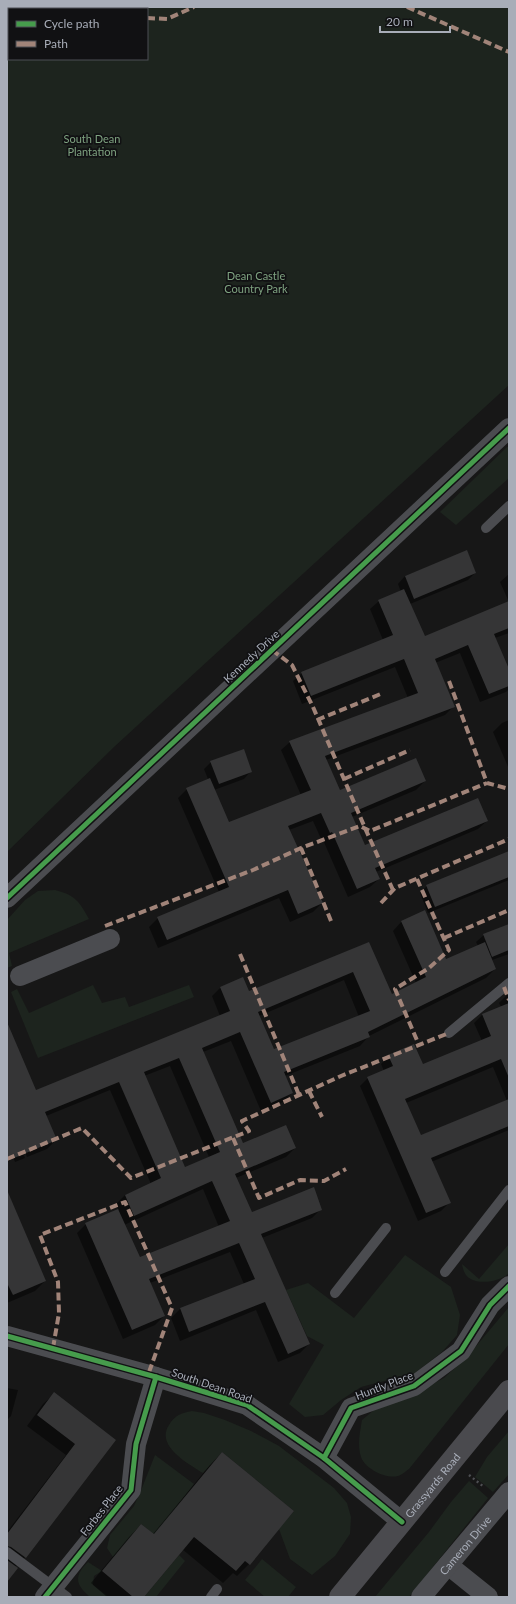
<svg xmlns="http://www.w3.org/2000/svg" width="516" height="1604" font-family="Lato,sans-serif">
  <rect width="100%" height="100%" fill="#171717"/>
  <!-- green -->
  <g fill="#1d241e" fill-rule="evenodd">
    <path d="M 7,7 L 509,7 L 509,385 L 114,747 L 7,852 ZM 9,9 L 147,9 L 147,59 L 9,59 Z"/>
    <path d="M 507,447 L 509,447 L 509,478 L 456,525 L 440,512 Z"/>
    <path d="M 55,890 C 75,895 79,901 89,919 L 9,953 L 12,966 L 7,968 L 7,920 L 25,900 L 38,891 Z"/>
    <path d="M 93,985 L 102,1003 L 125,997 L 129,1007 L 189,985 L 194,997 L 38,1058 L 11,992 L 17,989 L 29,1013 Z"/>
    <path d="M 509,1244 L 509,1273 C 500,1282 479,1285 469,1278 C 464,1274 463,1269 462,1264 L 479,1279 Z"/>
    <path d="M 405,1255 L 451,1287 L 460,1315 L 457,1335 L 442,1352 L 415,1373 L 361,1387 L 341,1400 L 323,1415 L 305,1417 L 289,1404 L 324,1345 L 307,1336 L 286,1290 L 308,1283 L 354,1318 Z"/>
    <path d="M 509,1307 L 509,1344 L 409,1469 C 406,1471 402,1475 398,1476 C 386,1479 365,1469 361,1457 C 357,1445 360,1432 362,1420 L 379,1406 L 413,1394 L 444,1378 L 467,1357 Z"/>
    <path d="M 192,1411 L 204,1413 L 225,1420 L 251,1431 L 279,1446 L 334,1488 L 347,1503 L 351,1517 L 350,1534 L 335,1556 L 312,1575 L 290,1559 L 279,1529 L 294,1511 L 222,1452 L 203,1473 C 189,1464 155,1446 169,1425 C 175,1415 181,1413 192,1411 Z"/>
    <path d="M 509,1431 L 509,1474 L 493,1492 L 475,1477 L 487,1457 Z"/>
    <path d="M 155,1455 L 194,1484 L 169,1516 L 171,1519 L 156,1536 L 141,1524 L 113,1557 L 107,1548 L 110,1535 L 134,1506 L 142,1488 Z"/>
    <path d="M 469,1481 L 488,1498 L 409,1597 L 375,1597 L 429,1532 L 451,1502 Z"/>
    <path d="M 179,1555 L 185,1561 L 156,1597 L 144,1597 Z"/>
    <path d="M 262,1559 L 296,1587 L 288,1597 L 265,1597 L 245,1580 Z"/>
    <path d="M 88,1562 L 102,1571 L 94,1576 L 93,1585 L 109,1597 L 90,1597 C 75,1584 74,1576 88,1562 Z"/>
  </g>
  <!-- shadow -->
  <g fill="#0007" fill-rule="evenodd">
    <path d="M 467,551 L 475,573 L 468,580 L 410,604 L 424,638 L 509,602 L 500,582 L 509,574 L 509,633 L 495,638 L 509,671 L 509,689 L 506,692 L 480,702 L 460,653 L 435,663 L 454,706 L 445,715 L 326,760 L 339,791 L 425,781 L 416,790 L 352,817 L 365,847 L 487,821 L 478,829 L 376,872 L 379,879 L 370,887 L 348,897 L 323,840 L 322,841 L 313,821 L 289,830 L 322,903 L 313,912 L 290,922 L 279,898 L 158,948 L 149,927 L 158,918 L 219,892 L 178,798 L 187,789 L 208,779 L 204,769 L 211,762 L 251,771 L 244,779 L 214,790 L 228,824 L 301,795 L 281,750 L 290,742 L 408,698 L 395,667 L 302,704 L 293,681 L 302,673 L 383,640 L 370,609 L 379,601 L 401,592 L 398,584 L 405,576 Z"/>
    <path d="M 509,720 L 509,769 L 493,732 L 502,723 Z"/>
    <path d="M 509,852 L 509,880 L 428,913 L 420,893 L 427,886 Z"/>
    <path d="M 402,921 L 446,960 L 478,946 L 476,942 L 484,935 L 509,925 L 509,954 L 492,960 L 495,969 L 486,978 L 369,1036 L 360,1046 L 285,1076 L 292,1093 L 283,1102 L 261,1111 L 231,1041 L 203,1052 L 243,1145 L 295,1148 L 286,1157 L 236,1178 L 251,1213 L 321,1209 L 312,1218 L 262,1238 L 309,1344 L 300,1353 L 278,1362 L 256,1310 L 180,1341 L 171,1318 L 180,1309 L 244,1284 L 230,1252 L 150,1283 L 164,1316 L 155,1325 L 123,1339 L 77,1233 L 86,1224 L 119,1210 L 116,1204 L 125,1195 L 151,1184 L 110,1090 L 46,1116 L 56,1140 L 47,1149 L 27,1157 L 7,1110 L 7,1024 L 35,1091 L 220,1016 L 212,996 L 221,987 L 248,993 L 368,943 L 392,996 L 416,983 L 393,931 ZM 344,980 L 359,1017 L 274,1051 L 259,1016 ZM 170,1066 L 209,1157 L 185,1168 L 144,1076 ZM 203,1189 L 219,1227 L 139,1259 L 124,1225 Z"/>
    <path d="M 507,995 L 509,995 L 509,1130 L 431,1162 L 449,1203 L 441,1211 L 418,1221 L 360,1086 L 368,1078 L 384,1071 L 381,1064 L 389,1056 L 423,1065 L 482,1041 L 474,1023 L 482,1015 L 501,1007 L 499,1003 ZM 493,1067 L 507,1101 L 420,1136 L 406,1103 Z"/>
    <path d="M 7,1115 L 25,1158 L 15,1162 L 7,1142 Z"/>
    <path d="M 7,1193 L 45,1281 L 35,1291 L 7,1303 Z"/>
    <path d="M 7,1388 L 18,1390 L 11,1416 L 7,1420 Z"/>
    <path d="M 54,1394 L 115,1440 L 25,1557 L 15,1567 L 7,1580 L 7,1532 L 66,1455 L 27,1426 L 43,1404 Z"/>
    <path d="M 222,1453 L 292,1511 L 249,1564 L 237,1576 L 233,1573 L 223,1583 L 182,1549 L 143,1597 L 107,1597 L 91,1583 L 129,1537 L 141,1525 L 153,1534 L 210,1465 Z"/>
  </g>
  <!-- building -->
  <g fill="#353536" fill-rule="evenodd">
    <path d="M 467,550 L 476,573 L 414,599 L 405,576 Z"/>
    <path d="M 404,589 L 425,636 L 509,601 L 509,628 L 494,634 L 509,669 L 509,686 L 489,694 L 468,645 L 435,659 L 455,707 L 325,756 L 340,790 L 416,758 L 426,781 L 351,813 L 365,845 L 478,798 L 488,821 L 375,868 L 380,879 L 357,889 L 332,832 L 330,833 L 321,813 L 288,826 L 323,903 L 298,914 L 288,890 L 167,940 L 157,917 L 229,887 L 186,788 L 210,778 L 229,822 L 311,790 L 289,741 L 418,693 L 404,659 L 311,696 L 301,672 L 393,635 L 378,600 Z"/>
    <path d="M 244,749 L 252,772 L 219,784 L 210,761 Z"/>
    <path d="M 509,851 L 509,877 L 435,907 L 426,885 Z"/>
    <path d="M 425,910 L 446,959 L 485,942 L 496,969 L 368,1032 L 370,1037 L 284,1072 L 293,1093 L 271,1103 L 240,1032 L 202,1048 L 243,1143 L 286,1125 L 296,1148 L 235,1174 L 252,1212 L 314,1187 L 322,1210 L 261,1234 L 310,1344 L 288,1354 L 265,1302 L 189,1332 L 180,1308 L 255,1279 L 239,1243 L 149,1279 L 165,1316 L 132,1330 L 85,1223 L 118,1209 L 140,1257 L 230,1221 L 212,1181 L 134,1216 L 125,1195 L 161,1178 L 119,1082 L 45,1112 L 57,1140 L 7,1161 L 7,1022 L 36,1090 L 230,1011 L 220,987 L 243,977 L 249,991 L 369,942 L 392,994 L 426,977 L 401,921 ZM 353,972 L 370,1011 L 274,1049 L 258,1012 ZM 179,1058 L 220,1152 L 185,1167 L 144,1072 Z"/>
    <path d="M 509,924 L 509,950 L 492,957 L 483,934 Z"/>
    <path d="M 509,1003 L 509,1078 L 501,1059 L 405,1099 L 421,1135 L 509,1099 L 509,1126 L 431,1158 L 451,1203 L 426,1213 L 367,1077 L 393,1066 L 388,1055 L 414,1044 L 423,1064 L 491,1036 L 482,1014 Z"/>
    <path d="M 7,1190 L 46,1281 L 13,1295 L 7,1283 Z"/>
    <path d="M 54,1392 L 116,1440 L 26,1558 L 11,1547 L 7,1546 L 7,1534 L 75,1444 L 37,1415 Z"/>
    <path d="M 222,1452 L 294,1511 L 250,1565 L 245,1561 L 236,1571 L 194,1537 L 144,1597 L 133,1597 L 102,1571 L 141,1524 L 154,1534 Z"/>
    <path d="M 7,1560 L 18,1568 L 7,1582 Z"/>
  </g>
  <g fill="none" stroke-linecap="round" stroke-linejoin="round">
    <!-- path -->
    <path stroke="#4d4e52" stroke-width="2.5" stroke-dasharray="2 3" stroke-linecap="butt" d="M 469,1475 L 484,1487"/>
    <!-- service -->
    <g stroke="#4b4c50" stroke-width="10">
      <path d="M 486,528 L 509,506"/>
      <path d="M 449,1033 L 509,983"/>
      <path d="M 445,1272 L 509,1190"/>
      <path d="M 335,1293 L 386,1228"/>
      <path d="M 7,1552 L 67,1597"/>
      <path d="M 211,1597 L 217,1589"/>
    </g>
    <!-- minor -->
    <g stroke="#4b4c50" stroke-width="20">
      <path d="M 7,898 L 509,428"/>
      <path d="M 20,976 L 110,939"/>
      <path d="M 7,1336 L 156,1377 L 247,1405 L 324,1458 L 402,1522"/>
      <path d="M 324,1458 L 351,1408 L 414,1386 L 461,1351 L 490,1305 L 509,1286"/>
      <path d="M 448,1565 L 488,1597"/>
      <path d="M 45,1597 L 131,1490 L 136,1444 L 156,1377"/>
      <path id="s1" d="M 421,1597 L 509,1492"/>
    </g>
    <!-- secondary -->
    <path stroke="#4a4a4e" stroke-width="22" id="s2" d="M 340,1597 L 509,1391"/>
    <!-- quiet -->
    <g stroke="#a18479" stroke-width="4" stroke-dasharray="8 4" stroke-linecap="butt">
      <path d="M 407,7 L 509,52"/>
      <path d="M 143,9 L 145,7"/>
      <path d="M 147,18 L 167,19 L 194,7"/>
      <path d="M 272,650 L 292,665 L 313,707 L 365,828 L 393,890"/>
      <path d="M 449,681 L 487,783 L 509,789"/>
      <path d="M 317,720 L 383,693"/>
      <path d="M 344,779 L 410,750"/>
      <path d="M 417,879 L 449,950 L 429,968 L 395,989 L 419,1045"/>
      <path d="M 381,903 L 395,888 L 509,839"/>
      <path d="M 331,921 L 301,848 L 360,826 L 370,831 L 487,783"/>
      <path d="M 105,926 L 253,870 L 301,848"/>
      <path d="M 444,938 L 509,910"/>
      <path d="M 240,954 L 299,1095"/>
      <path d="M 504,987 L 509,1000"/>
      <path d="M 309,1091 L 322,1117"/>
      <path d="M 233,1138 L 259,1198 L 300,1180 L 324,1181 L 346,1169"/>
      <path d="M 7,1159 L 82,1128 L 131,1178 L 249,1131 L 242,1121 L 341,1076 L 449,1033"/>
      <path d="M 53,1348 L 59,1313 L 58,1282 L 40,1235 L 125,1202 L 172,1308 L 148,1375"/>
    </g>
    <!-- cycleway casing -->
    <g stroke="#111113" stroke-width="8">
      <g id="cycleway">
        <path d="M 7,898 L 509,428"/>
        <path d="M 7,1336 L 156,1377 L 247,1405 L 324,1458 L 402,1522"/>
        <path d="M 324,1458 L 351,1408 L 414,1386 L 461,1351 L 490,1305 L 509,1286"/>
        <path d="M 45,1597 L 131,1490 L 136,1444 L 156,1377"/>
      </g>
    </g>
    <!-- cycleway -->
    <use href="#cycleway" stroke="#469c4c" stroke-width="5"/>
  </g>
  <g text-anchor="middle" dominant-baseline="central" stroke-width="3.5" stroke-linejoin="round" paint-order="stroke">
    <!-- park labels -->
    <g font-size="11" fill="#7fa381" stroke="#111113">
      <text x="92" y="138">South Dean<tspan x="92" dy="13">Plantation</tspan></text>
      <text x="256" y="275">Dean Castle<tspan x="256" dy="13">Country Park</tspan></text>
    </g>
    <!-- street labels -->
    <g font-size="11" fill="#a8adb8" stroke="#111113">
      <text transform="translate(251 656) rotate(-43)">Kennedy Drive</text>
      <text transform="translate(212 1385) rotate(19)">South Dean Road</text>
      <text transform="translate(384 1385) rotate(-21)">Huntly Place</text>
      <text stroke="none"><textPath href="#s2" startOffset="145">Grassyards Road</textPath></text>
      <text transform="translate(101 1510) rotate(-52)">Forbes Place</text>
      <text stroke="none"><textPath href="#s1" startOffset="68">Cameron Drive</textPath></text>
    </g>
  </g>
  <!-- border -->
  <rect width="516" height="1604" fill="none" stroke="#a8adb8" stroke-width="16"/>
  <!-- legend -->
  <rect x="8" y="8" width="140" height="52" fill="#111113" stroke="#4d4f55"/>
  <rect x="16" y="21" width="20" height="6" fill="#469c4c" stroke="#4d4f55"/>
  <text x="44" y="28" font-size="12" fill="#a8adb8">Cycle path</text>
  <rect x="16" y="41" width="20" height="6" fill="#a18479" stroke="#4d4f55"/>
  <text x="44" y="48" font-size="12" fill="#a8adb8">Path</text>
  <!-- scale -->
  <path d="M380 26v6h70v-6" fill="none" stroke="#a8adb8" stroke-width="2"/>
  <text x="386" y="26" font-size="12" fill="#a8adb8" stroke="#111113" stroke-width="3" paint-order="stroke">20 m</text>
</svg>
